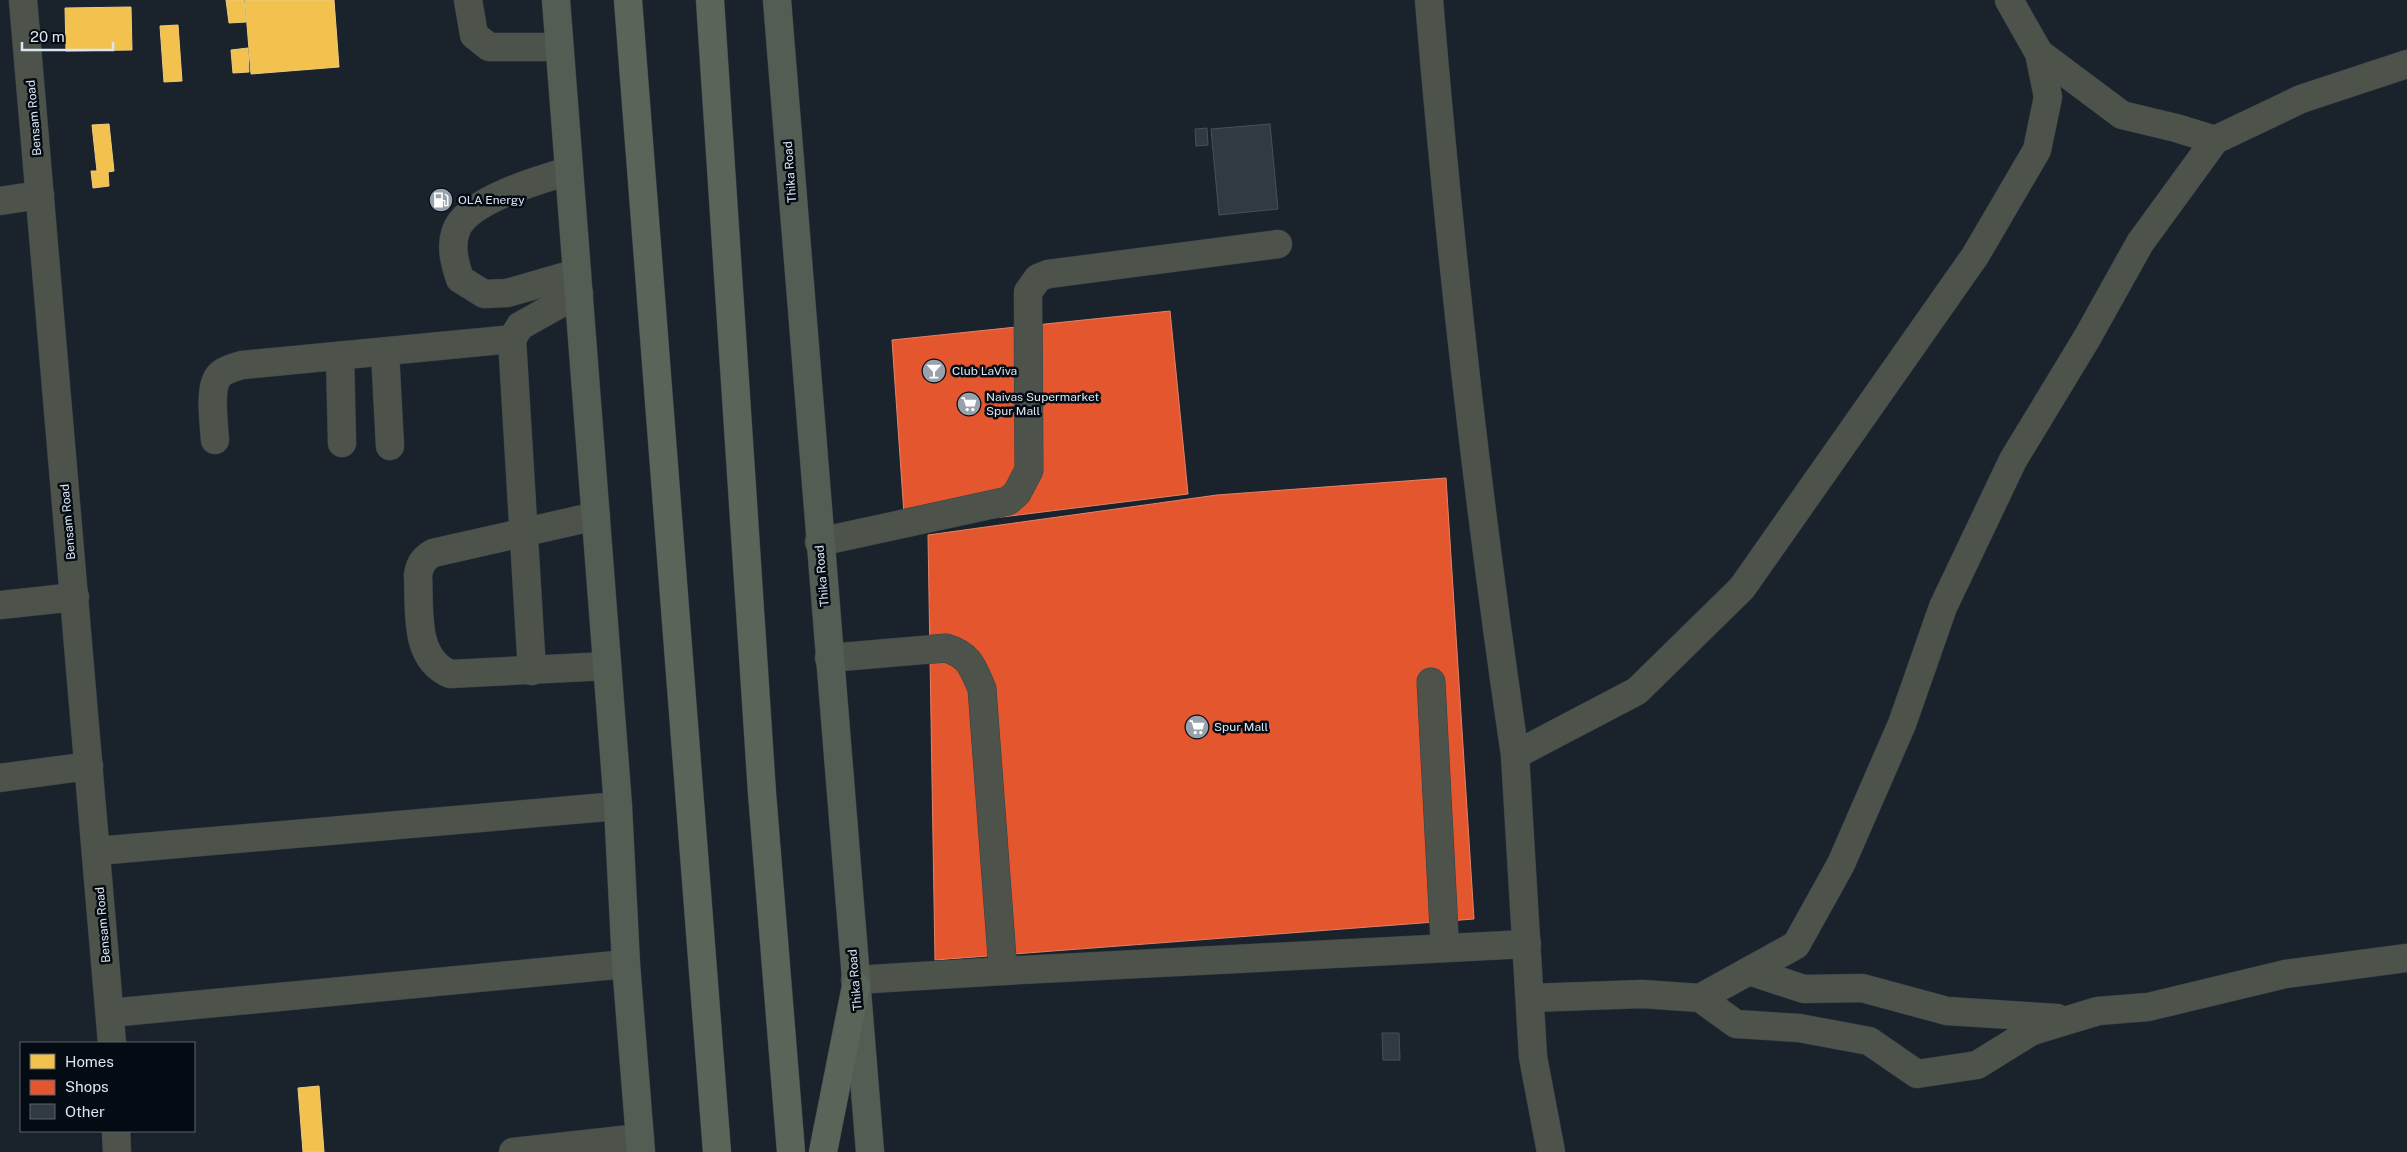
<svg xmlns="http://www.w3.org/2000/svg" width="2407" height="1152" font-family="'Public Sans',sans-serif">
  <rect width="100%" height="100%" fill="#1a232c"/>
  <!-- homes -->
  <g fill="#f2c14e" stroke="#ebcc80">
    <path d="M 226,0 L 244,0 L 246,22 L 229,23 Z"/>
    <path d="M 245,0 L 334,0 L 339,67 L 251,74 Z"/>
    <path d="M 131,7 L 132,50 L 66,51 L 65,8 Z"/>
    <path d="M 178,25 L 182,81 L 164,82 L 160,26 Z"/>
    <path d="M 248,48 L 249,72 L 233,73 L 231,50 Z"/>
    <path d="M 109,124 L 114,171 L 108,172 L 109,186 L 93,188 L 91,171 L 97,171 L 92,125 Z"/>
    <path d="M 319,1086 L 324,1152 L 303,1152 L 298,1088 Z"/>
  </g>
  <!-- shops -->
  <g fill="#e4572e" stroke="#e28269">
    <path d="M 1170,311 L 1188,494 L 905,529 L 892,340 Z"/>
    <path d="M 1446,478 L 1474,919 L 935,960 L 928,535 L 1217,495 Z"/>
  </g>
  <!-- building -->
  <g fill="#313941" stroke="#474f57">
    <path d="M 1270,124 L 1278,209 L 1219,215 L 1211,129 Z"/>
    <path d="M 1207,128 L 1208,145 L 1196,146 L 1195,129 Z"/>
    <path d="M 1382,1033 L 1399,1033 L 1400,1060 L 1383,1060 Z"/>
  </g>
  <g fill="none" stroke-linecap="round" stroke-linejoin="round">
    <!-- minor casing -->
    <g stroke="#373e46" stroke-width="29">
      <g id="minor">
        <path d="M 23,0 L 112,1043"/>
        <path d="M 468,0 L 474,35 L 489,47 L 559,47"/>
        <path d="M 1429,0 C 1450,253 1478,504 1515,755"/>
        <path d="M 2039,53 L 2122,115 L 2176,128 L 2215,140"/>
        <path d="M 569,171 C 541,179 465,201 456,231 C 450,247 455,264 460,279 L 484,294 L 507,293 L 577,273"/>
        <path d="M 0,201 L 40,195"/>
        <path d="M 385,352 L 390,446"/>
        <path d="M 340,356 L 342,443"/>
        <path d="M 215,440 C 214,425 209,389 218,377 C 223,370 233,368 242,365 L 512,339"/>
        <path d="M 596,516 L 433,553 C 423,559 420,564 418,575 C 420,610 413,658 450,674 L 607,666"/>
        <path d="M 819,542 L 1008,501 L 1017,493 L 1029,470 L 1028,292 L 1038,278 L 1048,274 L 1278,244"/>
        <path d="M 0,605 L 75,597"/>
        <path d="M 829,658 L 946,648 C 970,655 973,668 982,689 L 1003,971 L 855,980"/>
        <path d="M 532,671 L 512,339 L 520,326 L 579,293"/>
        <path d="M 1431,682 L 1445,948"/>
        <path d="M 0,778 L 89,766"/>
        <path d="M 97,851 L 618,806"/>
        <path d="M 1003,971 L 1527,944"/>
        <path d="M 1749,971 L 1804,989 L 1862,988 L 1947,1011 L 2057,1018"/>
        <path d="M 1530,998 L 1642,994 L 1700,998 L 1796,945 L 1841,864 L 1902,724 L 1943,607 L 2013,460 L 2087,338 L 2140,243 L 2215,140 L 2301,99 L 2407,64"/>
        <path d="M 1700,998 L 1736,1024 L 1799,1028 L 1869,1041 L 1917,1074 L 1977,1065 L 2032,1031 L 2098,1011 L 2148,1007 L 2285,974 L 2407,958"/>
        <path d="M 110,1013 L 626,964"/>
        <path d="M 116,1131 L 117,1152"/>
        <path d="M 513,1152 L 640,1138"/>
        <path d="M 1551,1152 L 1533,1057 L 1515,755 L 1637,691 L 1742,588 L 1975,256 L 2037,150 L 2048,97 L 2039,53 L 2009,0"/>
      </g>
    </g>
    <!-- major casing -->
    <g stroke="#373e46" stroke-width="29">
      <g id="major">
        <path d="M 556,0 L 618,806 L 626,964 L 641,1152"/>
        <path d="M 777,0 L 870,1152"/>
      </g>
    </g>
    <!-- highway casing -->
    <g stroke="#373e46" stroke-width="29">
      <g id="highway">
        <path d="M 628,0 L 717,1152"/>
        <path d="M 710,0 L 762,793 L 791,1152"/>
        <path d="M 823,1152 L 856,986"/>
      </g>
    </g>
    <!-- minor -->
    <use href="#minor" stroke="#4d534b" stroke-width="28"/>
    <!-- major -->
    <use href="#major" stroke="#545d54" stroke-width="28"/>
    <!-- highway -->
    <use href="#highway" stroke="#5b6459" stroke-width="28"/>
  </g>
  <!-- icons -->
  <defs>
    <g id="fuel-disc" transform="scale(1.25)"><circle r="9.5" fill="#98a2ad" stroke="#050b13"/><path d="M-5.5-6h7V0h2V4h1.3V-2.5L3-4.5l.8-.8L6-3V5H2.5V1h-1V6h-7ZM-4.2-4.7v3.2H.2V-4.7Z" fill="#fff"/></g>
    <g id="bar-disc" transform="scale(1.25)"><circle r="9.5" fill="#98a2ad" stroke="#050b13"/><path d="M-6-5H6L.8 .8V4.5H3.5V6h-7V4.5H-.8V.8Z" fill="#fff"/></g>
    <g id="supermarket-disc" transform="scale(1.25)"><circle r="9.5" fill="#98a2ad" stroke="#050b13"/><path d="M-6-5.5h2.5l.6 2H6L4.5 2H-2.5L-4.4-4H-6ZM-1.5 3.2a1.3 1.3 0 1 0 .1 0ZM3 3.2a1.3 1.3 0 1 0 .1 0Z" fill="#fff"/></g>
  </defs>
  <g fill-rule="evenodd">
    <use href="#fuel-disc" x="441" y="200"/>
    <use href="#bar-disc" x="934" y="371"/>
    <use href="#supermarket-disc" x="969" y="404"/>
    <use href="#supermarket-disc" x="1197" y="727"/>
  </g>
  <g text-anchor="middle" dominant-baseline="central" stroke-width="5" stroke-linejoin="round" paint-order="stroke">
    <!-- street labels -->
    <g font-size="12" fill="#dce6f3" stroke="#050b13">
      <text transform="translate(34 118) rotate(-95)">Bensam Road</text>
      <text transform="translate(790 172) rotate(-94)">Thika Road</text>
      <text transform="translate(68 522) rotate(-95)">Bensam Road</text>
      <text transform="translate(822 576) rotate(-95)">Thika Road</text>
      <text transform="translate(103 925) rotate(-95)">Bensam Road</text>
      <text transform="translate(855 980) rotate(-95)">Thika Road</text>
    </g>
    <!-- poi labels -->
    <g font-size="12" fill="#dce6f3" stroke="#050b13" text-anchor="start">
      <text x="458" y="200">OLA Energy</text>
      <text x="952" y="371">Club LaViva</text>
      <text x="986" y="397">Naivas Supermarket<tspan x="986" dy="14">Spur Mall</tspan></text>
      <text x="1214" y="727">Spur Mall</text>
    </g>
  </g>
  <!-- legend -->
  <rect x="20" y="1042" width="175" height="90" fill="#050b13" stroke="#5b636d"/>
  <rect x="30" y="1054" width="25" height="15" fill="#f2c14e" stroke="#5b636d"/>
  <text x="65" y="1067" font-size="15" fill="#dce6f3">Homes</text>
  <rect x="30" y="1080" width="25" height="15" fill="#e4572e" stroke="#5b636d"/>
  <text x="65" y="1092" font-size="15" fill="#dce6f3">Shops</text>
  <rect x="30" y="1104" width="25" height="15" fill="#313941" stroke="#5b636d"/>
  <text x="65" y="1117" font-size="15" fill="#dce6f3">Other</text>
  <!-- scale -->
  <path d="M22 42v8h91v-8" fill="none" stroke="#dce6f3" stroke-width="2.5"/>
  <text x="30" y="42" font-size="15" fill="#dce6f3" stroke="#050b13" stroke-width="4" paint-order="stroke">20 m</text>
</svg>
